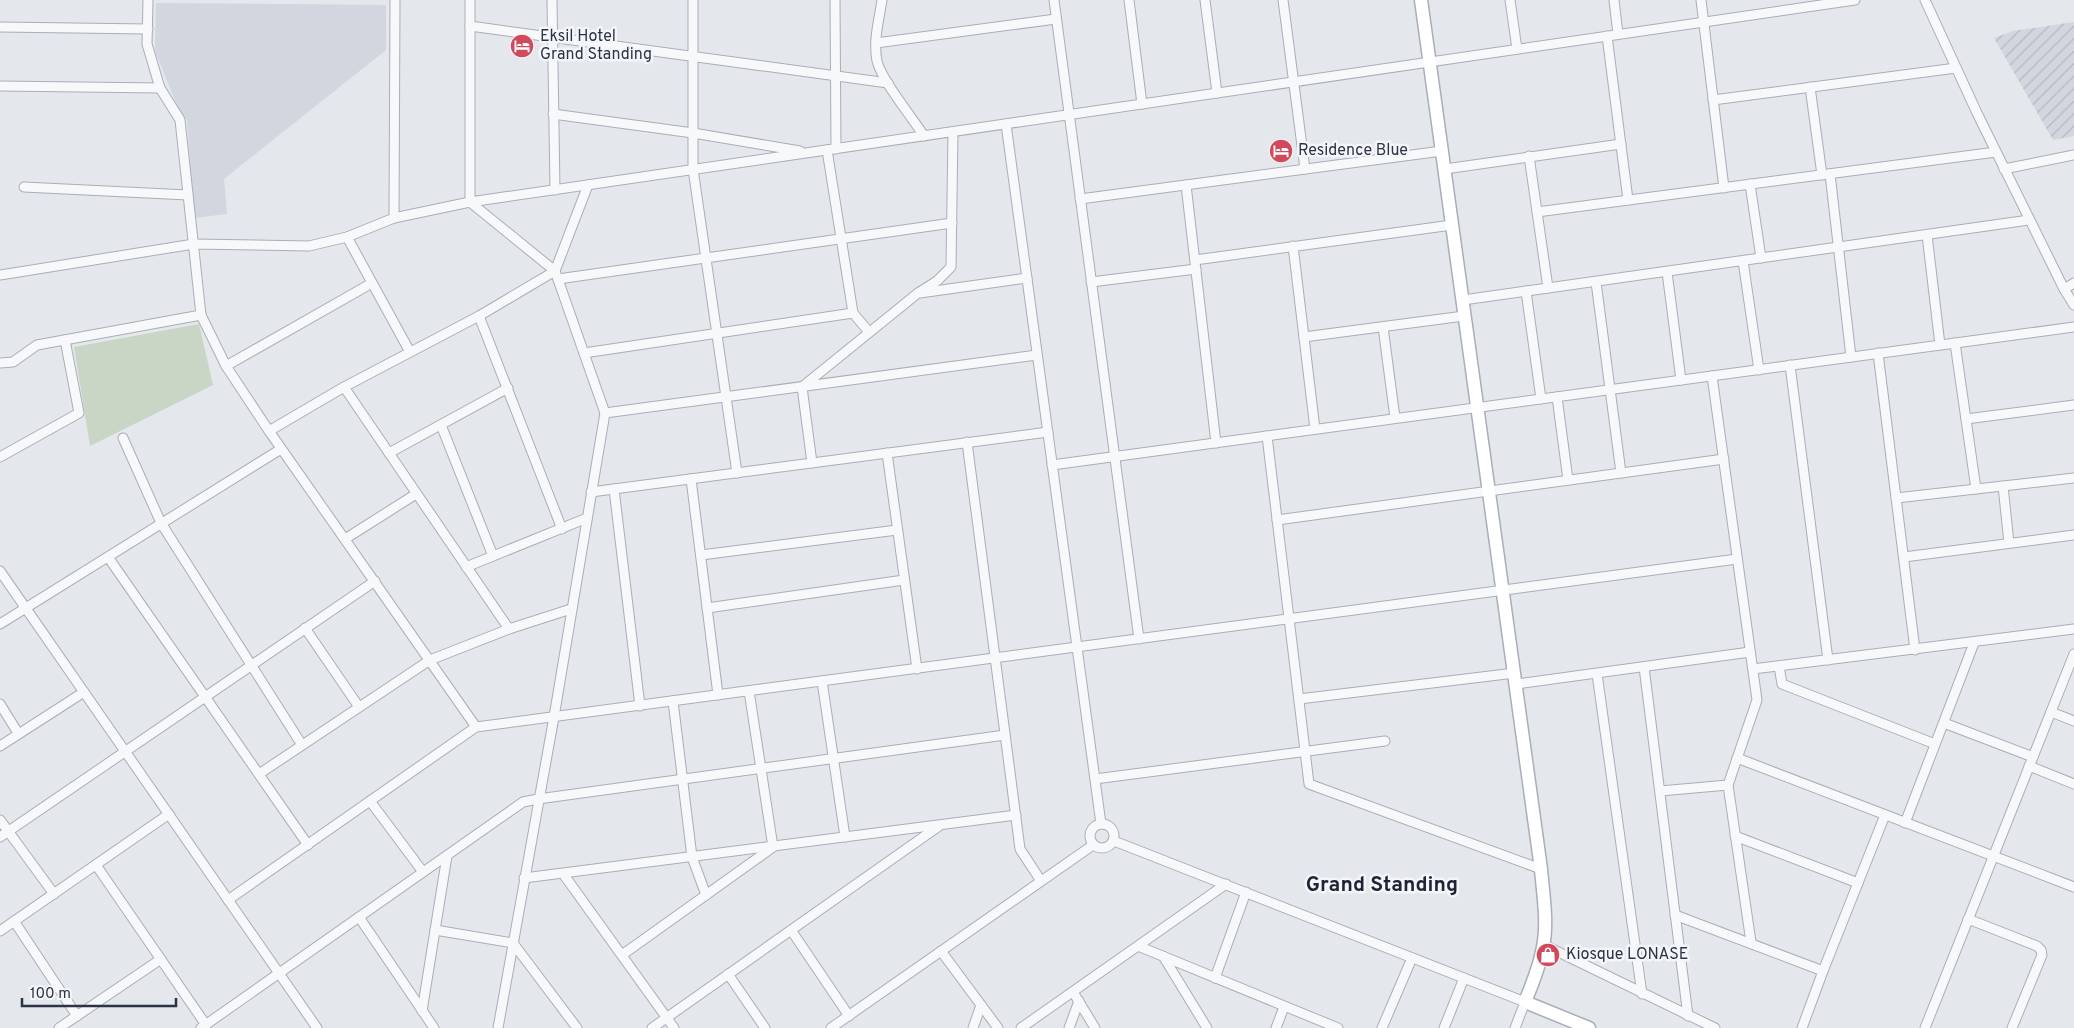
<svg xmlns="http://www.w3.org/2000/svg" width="2074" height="1028" font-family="Overpass,sans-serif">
  <defs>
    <pattern id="industrial-furrows" width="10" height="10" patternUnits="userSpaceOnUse" patternTransform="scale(1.25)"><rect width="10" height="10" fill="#d2d6de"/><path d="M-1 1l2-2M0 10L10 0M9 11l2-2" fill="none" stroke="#b4b8c0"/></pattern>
  </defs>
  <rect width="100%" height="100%" fill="#e4e7ec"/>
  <!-- built -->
  <path fill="#d2d6de" d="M 156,3 L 386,5 L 386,50 L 224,179 L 227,214 L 194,218 L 187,120 L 178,108 L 155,51 Z"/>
  <!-- industrial -->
  <path fill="url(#industrial-furrows)" d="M 2074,22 L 2074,136 L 2053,140 L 1994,38 L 2013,31 Z"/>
  <!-- pitch -->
  <path fill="#c9d6c5" d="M 199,324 L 213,385 L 90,446 L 74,347 Z"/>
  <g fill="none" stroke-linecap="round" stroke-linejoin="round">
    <!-- street casing -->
    <g stroke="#a9aeb7" stroke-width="11">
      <g id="street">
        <path d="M 148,0 L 147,44 L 160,88 L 180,120 L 201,315 L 226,366 L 269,431 L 476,727"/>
        <path d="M 552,0 L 555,190"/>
        <path d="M 693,0 L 693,169 L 737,473"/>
        <path d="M 835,0 L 836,149"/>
        <path d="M 882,0 C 879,20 873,41 877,61 C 882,81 912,117 924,136"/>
        <path d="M 1054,0 L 1139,639"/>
        <path d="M 1129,0 L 1142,104"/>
        <path d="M 1205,0 L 1217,93"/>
        <path d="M 1283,0 L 1305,169"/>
        <path d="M 1510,0 L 1517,49"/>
        <path d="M 1614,0 L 1618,34"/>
        <path d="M 1701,0 L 1724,188"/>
        <path d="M 1925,0 L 1977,113 L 2064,289 L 2074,305"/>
        <path d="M 470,26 L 888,83"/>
        <path d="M 0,27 L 148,29"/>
        <path d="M 1607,36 L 1628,200"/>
        <path d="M 876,43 L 1056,19"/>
        <path d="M 0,86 L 160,88"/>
        <path d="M 1810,87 L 1822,175"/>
        <path d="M 1713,100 L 1956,68"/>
        <path d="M 553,114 L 693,133 L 800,151"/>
        <path d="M 1006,124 L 1101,824"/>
        <path d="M 827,150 L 853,313 L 869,332"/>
        <path d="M 1529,156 L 1548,288"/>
        <path d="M 1445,169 L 1621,144"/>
        <path d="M 2004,169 L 2074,155"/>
        <path d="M 1830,174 L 1851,357"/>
        <path d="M 1750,184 L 1761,258"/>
        <path d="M 1186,185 L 1216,443"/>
        <path d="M 24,187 L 188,195"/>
        <path d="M 1080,199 L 1442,151"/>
        <path d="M 470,202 L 555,271 L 605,413 L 554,717 L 498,1028"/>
        <path d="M 470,202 L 470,0"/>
        <path d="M 1537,212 L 1996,152"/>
        <path d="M 394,218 L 395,0"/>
        <path d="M 1927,235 L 1940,345"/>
        <path d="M 347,237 L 410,352"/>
        <path d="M 1293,246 L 1315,429"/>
        <path d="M 1195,260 L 1452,225"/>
        <path d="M 1743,261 L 1759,370"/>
        <path d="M 1667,272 L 1681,380"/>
        <path d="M 0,275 L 194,244 L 309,246 L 347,237 L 394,218 L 470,202 L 1855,0"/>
        <path d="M 558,279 L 952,223"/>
        <path d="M 1091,282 L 1196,269"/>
        <path d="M 1596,282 L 1621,473"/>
        <path d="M 2064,289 L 2074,283"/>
        <path d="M 1526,291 L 1541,399"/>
        <path d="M 920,293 L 1027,278"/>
        <path d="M 1463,300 L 2029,220"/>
        <path d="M 479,316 L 562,529"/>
        <path d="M 1383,327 L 1395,418"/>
        <path d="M 1304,337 L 1464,316"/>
        <path d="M 1955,343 L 1976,489"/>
        <path d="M 584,353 L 853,313"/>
        <path d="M 1878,353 L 1915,650"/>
        <path d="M 0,363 L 13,362 L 37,345 L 201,315"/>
        <path d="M 1790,365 L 1828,660"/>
        <path d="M 226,366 L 372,283"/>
        <path d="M 1712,376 L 1757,700 L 1728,785 L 1751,942"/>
        <path d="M 344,387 L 509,629"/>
        <path d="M 1557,397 L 1568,480"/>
        <path d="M 605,413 L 1037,355"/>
        <path d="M 1966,419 L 2074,405"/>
        <path d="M 441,425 L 493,556"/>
        <path d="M 269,431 L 344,387 L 479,316 L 555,271 L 588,185"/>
        <path d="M 1267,436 L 1309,784 L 1541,869"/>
        <path d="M 123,438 L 161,523 L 302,745"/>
        <path d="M 967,442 L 1020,849 L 1041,881"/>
        <path d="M 389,453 L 508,388"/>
        <path d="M 887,453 L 917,669"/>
        <path d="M 0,457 L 79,413 L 65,340"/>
        <path d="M 812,463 L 802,387 L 918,293 L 937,281 L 951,267 L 953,132"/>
        <path d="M 1052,465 L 2074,327"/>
        <path d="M 691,479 L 718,695"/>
        <path d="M 2003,486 L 2009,543"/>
        <path d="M 614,489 L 640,706"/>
        <path d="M 591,492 L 1048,432"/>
        <path d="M 1896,498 L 2074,478"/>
        <path d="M 1277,520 L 1724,459"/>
        <path d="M 345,539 L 416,494"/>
        <path d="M 701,555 L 897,530"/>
        <path d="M 108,557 L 308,845"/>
        <path d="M 1904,557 L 2074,535"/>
        <path d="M 466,567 L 587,518"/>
        <path d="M 0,571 L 317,1028"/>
        <path d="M 707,608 L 904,580"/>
        <path d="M 0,624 L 281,449"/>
        <path d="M 305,628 L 359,707"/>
        <path d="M 1779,666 L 1782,684 L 1935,744"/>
        <path d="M 1644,667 L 1688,1016"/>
        <path d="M 1753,669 L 2074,629"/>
        <path d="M 1597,674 L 1642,994"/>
        <path d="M 822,681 L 845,837"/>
        <path d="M 1517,684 L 1750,652"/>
        <path d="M 1299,699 L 1515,673"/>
        <path d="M 673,701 L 692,857 L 706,895"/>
        <path d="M 0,704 L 18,733"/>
        <path d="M 2051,712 L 2074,721"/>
        <path d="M 1944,723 L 2033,757"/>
        <path d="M 0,746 L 84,692"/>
        <path d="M 1737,758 L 2074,887"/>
        <path d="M 2029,766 L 2074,784"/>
        <path d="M 259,774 L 430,660 L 509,629 L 571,609"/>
        <path d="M 1095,779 L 1385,741"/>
        <path d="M 1660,791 L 1728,785"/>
        <path d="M 370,801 L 423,872"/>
        <path d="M 0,820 L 54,894"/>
        <path d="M 1905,823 L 1974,643"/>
        <circle cx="1102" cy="836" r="12"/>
        <path d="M 1735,836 L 1858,883"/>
        <path d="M 0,837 L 375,581"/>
        <path d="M 1114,841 L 1525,1002 L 1515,1028"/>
        <path d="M 96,865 L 206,1025"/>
        <path d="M 564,875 L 674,1028"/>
        <path d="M 524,878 L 1016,815"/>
        <path d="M 228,900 L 476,727 L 1737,559"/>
        <path d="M 1675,915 L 1823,971"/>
        <path d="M 359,917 L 434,1028"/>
        <path d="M 1968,919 L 2037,946 L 2041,950 L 2042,955 L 2012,1028"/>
        <path d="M 14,921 L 77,1016"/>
        <path d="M 435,930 L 513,943 L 577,1028"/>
        <path d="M 791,930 L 849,1016"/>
        <path d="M 0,931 L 169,814"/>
        <path d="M 1544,945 L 1715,1028"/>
        <path d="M 1138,946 L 1338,1028"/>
        <path d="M 941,951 L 998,1028"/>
        <path d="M 622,955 L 773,847 L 749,691"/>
        <path d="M 1163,956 L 1207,1028"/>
        <path d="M 728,974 L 765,1028"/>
        <path d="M 1215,978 L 1246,892"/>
        <path d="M 1073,992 L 1095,1028"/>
        <path d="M 422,1011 L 447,856"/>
        <path d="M 59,1028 L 161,959"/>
        <path d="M 201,1028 L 523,802 L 538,799 L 1005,735"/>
        <path d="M 652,1028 L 939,826"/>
        <path d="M 831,1028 L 1093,845"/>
        <path d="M 973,1028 L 981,1005"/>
        <path d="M 1021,1028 L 1226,884"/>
        <path d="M 1069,1028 L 1079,1001"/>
        <path d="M 1276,1028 L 1284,1007"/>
        <path d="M 1382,1028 L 1412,958"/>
        <path d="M 1444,1028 L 1464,978"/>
        <path d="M 1802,1028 L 1823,971 L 1885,815"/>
        <path d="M 1925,1028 L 2074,654"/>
      </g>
    </g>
    <!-- secondary casing -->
    <g stroke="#a9aeb7" stroke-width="15">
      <path id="secondary" d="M 1421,0 L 1541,869 C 1543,894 1548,922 1543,947 C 1540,966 1532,984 1525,1002 L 1589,1028"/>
    </g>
    <!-- street -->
    <use href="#street" stroke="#f7f8fa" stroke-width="9"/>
    <!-- secondary -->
    <use href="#secondary" stroke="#fff" stroke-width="12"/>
  </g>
  <!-- icons -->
  <defs>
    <g id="hotel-disc" transform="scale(1.25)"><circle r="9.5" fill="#d1495b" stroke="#f4f6f9"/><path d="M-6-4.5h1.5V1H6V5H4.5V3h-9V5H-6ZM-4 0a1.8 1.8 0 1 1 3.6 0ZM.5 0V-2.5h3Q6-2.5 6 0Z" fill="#fff"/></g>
    <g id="shop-disc" transform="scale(1.25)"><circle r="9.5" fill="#d1495b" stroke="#f4f6f9"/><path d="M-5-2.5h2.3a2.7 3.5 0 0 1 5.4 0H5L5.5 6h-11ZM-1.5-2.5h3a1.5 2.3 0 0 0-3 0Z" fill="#fff"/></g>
  </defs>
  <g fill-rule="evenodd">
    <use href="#hotel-disc" x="522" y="46"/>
    <use href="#hotel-disc" x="1281" y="151"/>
    <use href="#shop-disc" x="1548" y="955"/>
  </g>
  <g text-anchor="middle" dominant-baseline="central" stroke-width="5" stroke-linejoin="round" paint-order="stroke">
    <!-- poi labels -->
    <g font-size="16" fill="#2b3445" stroke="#f4f6f9" text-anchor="start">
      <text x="540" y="37">Eksil Hotel<tspan x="540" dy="18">Grand Standing</tspan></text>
      <text x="1298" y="151">Residence Blue</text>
      <text x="1566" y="955">Kiosque LONASE</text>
    </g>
    <!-- district labels -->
    <g font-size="21" font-weight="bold" fill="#1d2536" stroke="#f4f6f9">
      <text x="1382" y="885">Grand Standing</text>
    </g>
  </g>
  <!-- scale -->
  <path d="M22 998v8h154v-8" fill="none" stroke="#2b3445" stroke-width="2.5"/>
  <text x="30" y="998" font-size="15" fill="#2b3445" stroke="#f4f6f9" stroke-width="4" paint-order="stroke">100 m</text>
</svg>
